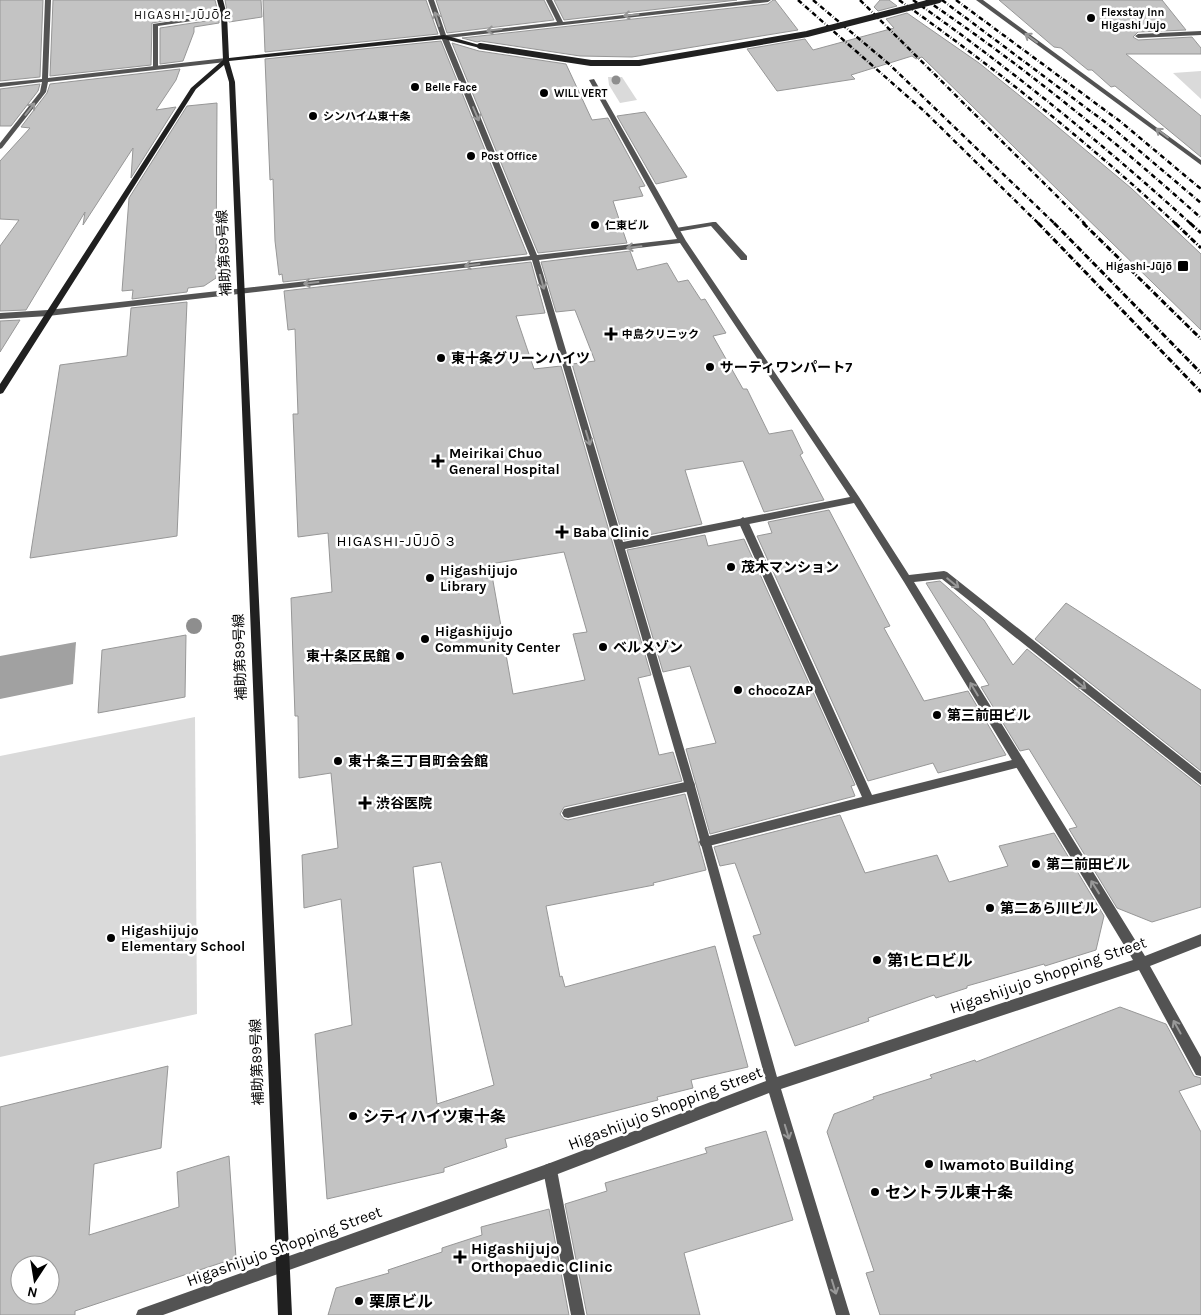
<svg xmlns="http://www.w3.org/2000/svg" width="1201" height="1315" font-family="Karla,'Noto Sans JP',sans-serif">
  <rect width="100%" height="100%" fill="#fff"/>
  <!-- green -->
  <g fill="#dadada">
    <path d="M 1201,71 L 1201,99 L 1173,73 Z"/>
    <path d="M 608,77 L 622,77 L 637,100 L 620,103 L 609,85 Z"/>
    <path d="M 195,717 L 197,1014 L 0,1057 L 0,756 Z"/>
  </g>
  <!-- water -->
  <path fill="#a1a1a1" d="M 76,642 L 73,684 L 0,699 L 0,656 Z"/>
  <!-- building -->
  <g fill="#c3c3c3" stroke="#979797" fill-rule="evenodd">
    <path d="M 0,0 L 43,0 L 40,77 L 0,81 Z"/>
    <path d="M 53,0 L 215,0 L 218,12 L 152,23 L 151,65 L 50,76 Z"/>
    <path d="M 225,0 L 261,0 L 262,17 L 229,22 Z"/>
    <path d="M 263,0 L 426,0 L 438,34 L 265,52 Z"/>
    <path d="M 436,0 L 544,0 L 554,20 L 447,33 Z"/>
    <path d="M 554,0 L 737,0 L 564,20 Z"/>
    <path d="M 773,0 L 775,0 L 798,30 L 632,57 L 580,56 L 481,41 L 477,42 L 462,38 L 768,4 Z"/>
    <path d="M 880,0 L 889,0 L 897,6 L 878,11 L 874,7 Z"/>
    <path d="M 999,0 L 1162,0 L 1186,30 L 1138,32 L 1133,37 L 1138,40 L 1192,37 L 1201,48 L 1201,54 L 1126,54 L 1201,116 L 1201,157 L 1115,86 L 1111,87 L 1092,70 L 1088,70 L 1061,48 L 1054,47 Z"/>
    <path d="M 907,13 L 979,63 L 1040,112 L 1131,188 L 1201,254 L 1201,330 L 922,57 L 916,59 L 912,56 L 851,75 L 855,79 L 777,91 L 747,49 L 805,39 L 813,50 L 894,28 L 886,19 Z"/>
    <path d="M 219,19 L 219,23 L 194,27 L 194,32 L 183,61 L 160,64 L 160,28 Z"/>
    <path d="M 441,41 L 527,254 L 283,282 L 282,274 L 279,275 L 275,241 L 273,179 L 270,180 L 265,59 Z"/>
    <path d="M 452,43 L 479,51 L 566,64 L 592,120 L 608,118 L 645,186 L 639,187 L 643,196 L 613,201 L 627,243 L 538,253 Z"/>
    <path d="M 180,69 L 176,80 L 156,110 L 176,107 L 131,178 L 133,148 L 83,225 L 85,212 L 26,310 L 0,311 L 0,246 L 19,220 L 0,219 L 0,161 L 30,128 L 21,127 L 47,93 L 50,84 Z"/>
    <path d="M 40,84 L 38,91 L 11,126 L 0,126 L 0,89 Z"/>
    <path d="M 217,103 L 216,278 L 204,286 L 188,288 L 187,292 L 132,299 L 133,290 L 122,291 L 129,198 L 187,106 Z"/>
    <path d="M 645,112 L 687,177 L 656,184 L 617,116 Z"/>
    <path d="M 630,251 L 637,270 L 667,263 L 678,282 L 688,280 L 701,300 L 705,299 L 726,333 L 713,336 L 743,389 L 747,389 L 769,434 L 792,430 L 803,453 L 800,455 L 824,500 L 764,512 L 743,461 L 685,470 L 702,524 L 624,540 L 572,364 L 595,361 L 575,310 L 556,312 L 541,262 Z"/>
    <path d="M 531,262 L 545,313 L 516,316 L 534,369 L 561,366 L 651,675 L 638,678 L 659,755 L 673,752 L 682,781 L 564,807 L 560,814 L 564,819 L 568,820 L 685,794 L 706,870 L 653,883 L 654,885 L 546,906 L 560,977 L 562,976 L 565,987 L 715,946 L 748,1067 L 691,1080 L 693,1088 L 657,1097 L 658,1100 L 505,1139 L 507,1147 L 444,1168 L 444,1172 L 327,1199 L 315,1034 L 352,1025 L 341,899 L 304,908 L 302,855 L 338,848 L 331,773 L 299,778 L 298,716 L 295,716 L 291,598 L 332,592 L 328,533 L 298,537 L 293,414 L 298,414 L 295,329 L 288,330 L 284,291 ZM 564,552 L 587,632 L 573,634 L 585,680 L 513,694 L 490,564 ZM 441,862 L 494,1085 L 437,1104 L 413,867 Z"/>
    <path d="M 187,302 L 177,536 L 30,558 L 60,365 L 127,356 L 131,308 Z"/>
    <path d="M 20,320 L 0,352 L 0,321 Z"/>
    <path d="M 829,510 L 890,626 L 884,628 L 924,701 L 968,691 L 1006,755 L 938,773 L 933,763 L 868,781 L 757,536 L 772,533 L 768,522 Z"/>
    <path d="M 705,535 L 708,546 L 744,539 L 855,785 L 851,786 L 855,796 L 710,834 L 686,749 L 716,743 L 690,666 L 663,672 L 627,550 Z"/>
    <path d="M 940,581 L 984,620 L 1013,665 L 1027,649 L 1201,787 L 1201,907 L 1152,922 L 1117,908 L 1069,829 L 1077,827 L 1029,749 L 1020,751 L 981,687 L 989,685 L 926,583 Z"/>
    <path d="M 1066,603 L 1201,690 L 1201,771 L 1035,639 Z"/>
    <path d="M 186,635 L 185,697 L 98,713 L 102,650 Z"/>
    <path d="M 840,815 L 865,873 L 937,855 L 949,882 L 1008,866 L 999,846 L 1054,833 L 1104,916 L 1096,950 L 1045,966 L 1044,964 L 967,986 L 967,988 L 936,998 L 934,995 L 868,1018 L 869,1021 L 795,1046 L 753,936 L 761,934 L 735,863 L 720,866 L 714,847 Z"/>
    <path d="M 1120,1007 L 1166,1024 L 1194,1076 L 1201,1078 L 1201,1084 L 1179,1091 L 1201,1132 L 1201,1315 L 880,1315 L 866,1273 L 874,1271 L 827,1132 L 834,1114 L 874,1099 L 873,1097 L 932,1078 L 930,1075 L 975,1060 L 976,1062 Z"/>
    <path d="M 168,1066 L 161,1148 L 94,1164 L 89,1235 L 179,1207 L 177,1172 L 229,1156 L 236,1258 L 105,1301 L 75,1311 L 75,1315 L 0,1315 L 0,1107 ZM 20,1265 L 50,1265 L 50,1295 L 20,1295 Z"/>
    <path d="M 766,1131 L 793,1220 L 684,1253 L 700,1315 L 587,1315 L 565,1204 L 607,1191 L 605,1183 L 707,1153 L 705,1148 Z"/>
    <path d="M 549,1209 L 569,1315 L 328,1315 L 336,1288 L 389,1273 L 388,1270 L 442,1252 L 442,1248 L 482,1235 L 481,1227 Z"/>
  </g>
  <g fill="none" stroke-linecap="round" stroke-linejoin="round">
    <!-- lane -->
    <g fill="#535353" fill-rule="evenodd">
      <path d="M 224,13 L 227,15 L 226,16 L 158,26 L 158,67 L 153,68 L 153,24 Z"/>
      <path d="M 713,222 L 716,222 L 747,256 L 747,260 L 741,260 L 711,226 L 676,232 L 672,230 L 676,228 Z"/>
      <path d="M 743,517 L 748,521 L 872,795 L 1020,758 L 1024,760 L 1025,763 L 1024,766 L 705,847 L 701,846 L 699,842 L 701,838 L 705,837 L 862,797 L 738,521 Z"/>
      <path d="M 690,781 L 694,782 L 695,786 L 694,790 L 690,791 L 568,818 L 564,817 L 562,813 L 564,809 L 568,808 Z"/>
      <path d="M 550,1163 L 555,1165 L 557,1170 L 585,1315 L 571,1315 L 543,1170 L 545,1165 Z"/>
    </g>
    <!-- street -->
    <g fill="#535353" fill-rule="evenodd">
      <path d="M 45,0 L 51,0 L 48,78 L 226,58 L 229,60 L 226,62 L 48,82 L 46,92 L 2,148 L 0,149 L 0,143 L 40,92 L 42,82 L 0,87 L 0,83 L 42,79 Z"/>
      <path d="M 428,0 L 434,0 L 446,35 L 557,22 L 546,0 L 552,0 L 563,22 L 753,0 L 771,0 L 768,2 L 448,38 L 537,255 L 677,239 L 589,80 L 594,79 L 686,241 L 859,497 L 909,575 L 944,571 L 947,572 L 1201,773 L 1201,785 L 942,579 L 914,582 L 1145,956 L 1201,934 L 1201,946 L 1150,966 L 1201,1057 L 1201,1076 L 1196,1075 L 1139,970 L 781,1089 L 850,1315 L 836,1315 L 769,1093 L 550,1177 L 163,1315 L 136,1315 L 138,1310 L 143,1308 L 550,1163 L 766,1081 L 685,786 L 532,260 L 48,316 L 0,319 L 0,313 L 48,310 L 530,256 L 441,37 ZM 680,243 L 850,497 L 623,542 L 539,260 ZM 854,503 L 904,582 L 1133,960 L 777,1077 L 695,786 L 625,549 Z"/>
      <path d="M 976,0 L 983,0 L 1201,160 L 1201,165 Z"/>
      <path d="M 1201,31 L 1201,35 L 1138,38 L 1135,36 L 1138,34 Z"/>
    </g>
    <!-- secondary -->
    <path fill="#202020" fill-rule="evenodd" d="M 217,0 L 223,0 L 227,15 L 229,58 L 444,35 L 483,46 L 480,48 L 444,39 L 229,61 L 235,82 L 292,1315 L 278,1315 L 229,82 L 224,65 L 196,89 L 3,393 L 0,394 L 0,384 L 191,88 L 223,60 L 221,15 Z"/>
    <!-- rail-far1 -->
    <g stroke="#000" stroke-width="2.5" stroke-dasharray="5 2 0.5 2" stroke-linecap="butt">
      <path d="M 798,0 L 924,111 L 1039,224"/>
      <path d="M 813,0 L 889,64 L 1055,224"/>
      <path d="M 860,0 L 1085,224"/>
      <path d="M 899,0 C 996,69 1089,143 1176,224"/>
      <path d="M 913,0 C 1011,69 1103,144 1191,224"/>
      <path d="M 926,0 C 1023,66 1114,140 1201,218"/>
      <path d="M 942,0 L 1109,125 L 1201,203"/>
      <path d="M 956,0 L 1121,122 L 1201,189"/>
    </g>
    <!-- rail -->
    <g stroke="#000" stroke-width="3" stroke-dasharray="6 2 1 2" stroke-linecap="butt">
      <path d="M 1038,223 L 1201,392"/>
      <path d="M 1054,223 L 1201,373"/>
      <path d="M 1083,223 L 1201,339"/>
      <path d="M 1175,223 L 1201,248"/>
      <path d="M 1190,223 L 1201,233"/>
    </g>
    <!-- secondary-bridge -->
    <path stroke="#202020" stroke-width="6" d="M 480,46 L 591,63 L 639,63 L 807,34 L 939,0"/>
  </g>
  <!-- trees -->
  <g fill="#8e8e8e">
    <circle cx="616" cy="80" r="4.5"/>
    <circle cx="194" cy="626" r="8"/>
  </g>
  <!-- one-way arrows -->
  <defs><path id="oneway-shaft" d="M-6 0H5M1.5-3L5.5 0L1.5 3" fill="none" stroke-width="1.6" stroke-linecap="round" stroke-linejoin="round" transform="scale(1.25)"/></defs>
  <g stroke="#989898">
    <use href="#oneway-shaft" transform="translate(631 15) rotate(174)"/>
    <use href="#oneway-shaft" transform="translate(437 19) rotate(-108)"/>
    <use href="#oneway-shaft" transform="translate(494 30) rotate(173)"/>
    <use href="#oneway-shaft" transform="translate(1031 38) rotate(-144)"/>
    <use href="#oneway-shaft" transform="translate(30 109) rotate(-52)"/>
    <use href="#oneway-shaft" transform="translate(476 114) rotate(67)"/>
    <use href="#oneway-shaft" transform="translate(1162 133) rotate(-143)"/>
    <use href="#oneway-shaft" transform="translate(634 247) rotate(174)"/>
    <use href="#oneway-shaft" transform="translate(472 265) rotate(173)"/>
    <use href="#oneway-shaft" transform="translate(542 282) rotate(74)"/>
    <use href="#oneway-shaft" transform="translate(311 283) rotate(173)"/>
    <use href="#oneway-shaft" transform="translate(588 438) rotate(73)"/>
    <use href="#oneway-shaft" transform="translate(953 583) rotate(39)"/>
    <use href="#oneway-shaft" transform="translate(1080 684) rotate(39)"/>
    <use href="#oneway-shaft" transform="translate(974 689) rotate(-121)"/>
    <use href="#oneway-shaft" transform="translate(1095 887) rotate(-122)"/>
    <use href="#oneway-shaft" transform="translate(1177 1027) rotate(-119)"/>
    <use href="#oneway-shaft" transform="translate(787 1132) rotate(73)"/>
    <use href="#oneway-shaft" transform="translate(834 1287) rotate(73)"/>
  </g>
  <!-- markers -->
  <g fill="#000" stroke="#fff" stroke-width="2">
    <circle cx="1091" cy="18" r="5"/>
    <circle cx="415" cy="87" r="5"/>
    <circle cx="544" cy="93" r="5"/>
    <circle cx="313" cy="116" r="5"/>
    <circle cx="471" cy="156" r="5"/>
    <circle cx="595" cy="225" r="5"/>
    <rect x="1177" y="260" width="12" height="12" rx="2.5"/>
    <path d="M608.5 326.5h5v5h5v5h-5v5h-5v-5h-5v-5h5z"/>
    <circle cx="441" cy="358" r="5"/>
    <circle cx="710" cy="367" r="5"/>
    <path d="M435.5 453.5h5v5h5v5h-5v5h-5v-5h-5v-5h5z"/>
    <path d="M559.5 524.5h5v5h5v5h-5v5h-5v-5h-5v-5h5z"/>
    <circle cx="731" cy="567" r="5"/>
    <circle cx="430" cy="578" r="5"/>
    <circle cx="425" cy="639" r="5"/>
    <circle cx="603" cy="647" r="5"/>
    <circle cx="400" cy="656" r="5"/>
    <circle cx="738" cy="690" r="5"/>
    <circle cx="937" cy="715" r="5"/>
    <circle cx="338" cy="761" r="5"/>
    <path d="M362.5 795.5h5v5h5v5h-5v5h-5v-5h-5v-5h5z"/>
    <circle cx="1036" cy="864" r="5"/>
    <circle cx="990" cy="908" r="5"/>
    <circle cx="111" cy="938" r="5"/>
    <circle cx="877" cy="960" r="5"/>
    <circle cx="353" cy="1116" r="5"/>
    <circle cx="929" cy="1164" r="5"/>
    <circle cx="875" cy="1192" r="5"/>
    <path d="M457.5 1249.5h5v5h5v5h-5v5h-5v-5h-5v-5h5z"/>
    <circle cx="359" cy="1301" r="5"/>
  </g>
  <g text-anchor="middle" dominant-baseline="central" stroke-width="5" stroke-linejoin="round" paint-order="stroke">
    <!-- far-poi labels -->
    <g font-size="11" font-weight="bold" fill="#000" stroke="#fff" text-anchor="start">
      <text x="1101" y="12">Flexstay Inn<tspan x="1101" dy="13">Higashi Jujo</tspan></text>
      <text x="425" y="87">Belle Face</text>
      <text x="554" y="93">WILL VERT</text>
      <text x="323" y="116">シンハイム東十条</text>
      <text x="481" y="156">Post Office</text>
      <text x="605" y="225">仁東ビル</text>
      <text x="1172" y="266" text-anchor="end">Higashi-Jūjō</text>
      <text x="622" y="334">中島クリニック</text>
    </g>
    <!-- far-neighbourhood labels -->
    <g font-size="12" letter-spacing="1" fill="#000" stroke="#fff">
      <text x="183" y="15">HIGASHI-JŪJŌ 2</text>
    </g>
    <!-- street labels -->
    <g font-size="14" fill="#000" stroke="#fff">
      <text transform="translate(224 253) rotate(-93)">補助第89号線</text>
      <text transform="translate(240 657) rotate(-92)">補助第89号線</text>
      <text transform="translate(257 1062) rotate(-92)">補助第89号線</text>
    </g>
    <!-- poi labels -->
    <g font-size="14" font-weight="bold" fill="#000" stroke="#fff" text-anchor="start">
      <text x="451" y="358">東十条グリーンハイツ</text>
      <text x="720" y="367">サーティワンパート7</text>
      <text x="449" y="453">Meirikai Chuo<tspan x="449" dy="16">General Hospital</tspan></text>
      <text x="573" y="532">Baba Clinic</text>
      <text x="741" y="567">茂木マンション</text>
      <text x="440" y="570">Higashijujo<tspan x="440" dy="16">Library</tspan></text>
      <text x="435" y="631">Higashijujo<tspan x="435" dy="16">Community Center</tspan></text>
      <text x="613" y="647">ベルメゾン</text>
      <text x="390" y="656" text-anchor="end">東十条区民館</text>
      <text x="748" y="690">chocoZAP</text>
      <text x="947" y="715">第三前田ビル</text>
      <text x="348" y="761">東十条三丁目町会会館</text>
      <text x="376" y="803">渋谷医院</text>
      <text x="1046" y="864">第二前田ビル</text>
      <text x="1000" y="908">第二あら川ビル</text>
      <text x="121" y="930">Higashijujo<tspan x="121" dy="16">Elementary School</tspan></text>
    </g>
    <!-- neighbourhood labels -->
    <g font-size="15" letter-spacing="1" fill="#000" stroke="#fff">
      <text x="396" y="541">HIGASHI-JŪJŌ 3</text>
    </g>
    <!-- near-poi labels -->
    <g font-size="16" font-weight="bold" fill="#000" stroke="#fff" text-anchor="start">
      <text x="887" y="960">第1ヒロビル</text>
      <text x="363" y="1116">シティハイツ東十条</text>
      <text x="939" y="1164">Iwamoto Building</text>
      <text x="885" y="1192">セントラル東十条</text>
      <text x="471" y="1248">Higashijujo<tspan x="471" dy="18">Orthopaedic Clinic</tspan></text>
      <text x="369" y="1301">栗原ビル</text>
    </g>
    <!-- near-street labels -->
    <g font-size="16" fill="#000" stroke="#fff">
      <text transform="translate(1048 975) rotate(-19)">Higashijujo Shopping Street</text>
      <text transform="translate(665 1108) rotate(-21)">Higashijujo Shopping Street</text>
      <text transform="translate(284 1246) rotate(-20)">Higashijujo Shopping Street</text>
    </g>
  </g>
  <!-- north arrow -->
  <g transform="translate(35 1280) rotate(192)"><circle r="24" fill="#ffffff" stroke="#999999"/>
  <path d="M0-4L9 19L0 12L-9 19Z" fill="#000000"/>
  <text y="-8" font-size="14" font-weight="bold" text-anchor="middle" fill="#000000">N</text>
  </g>
</svg>
